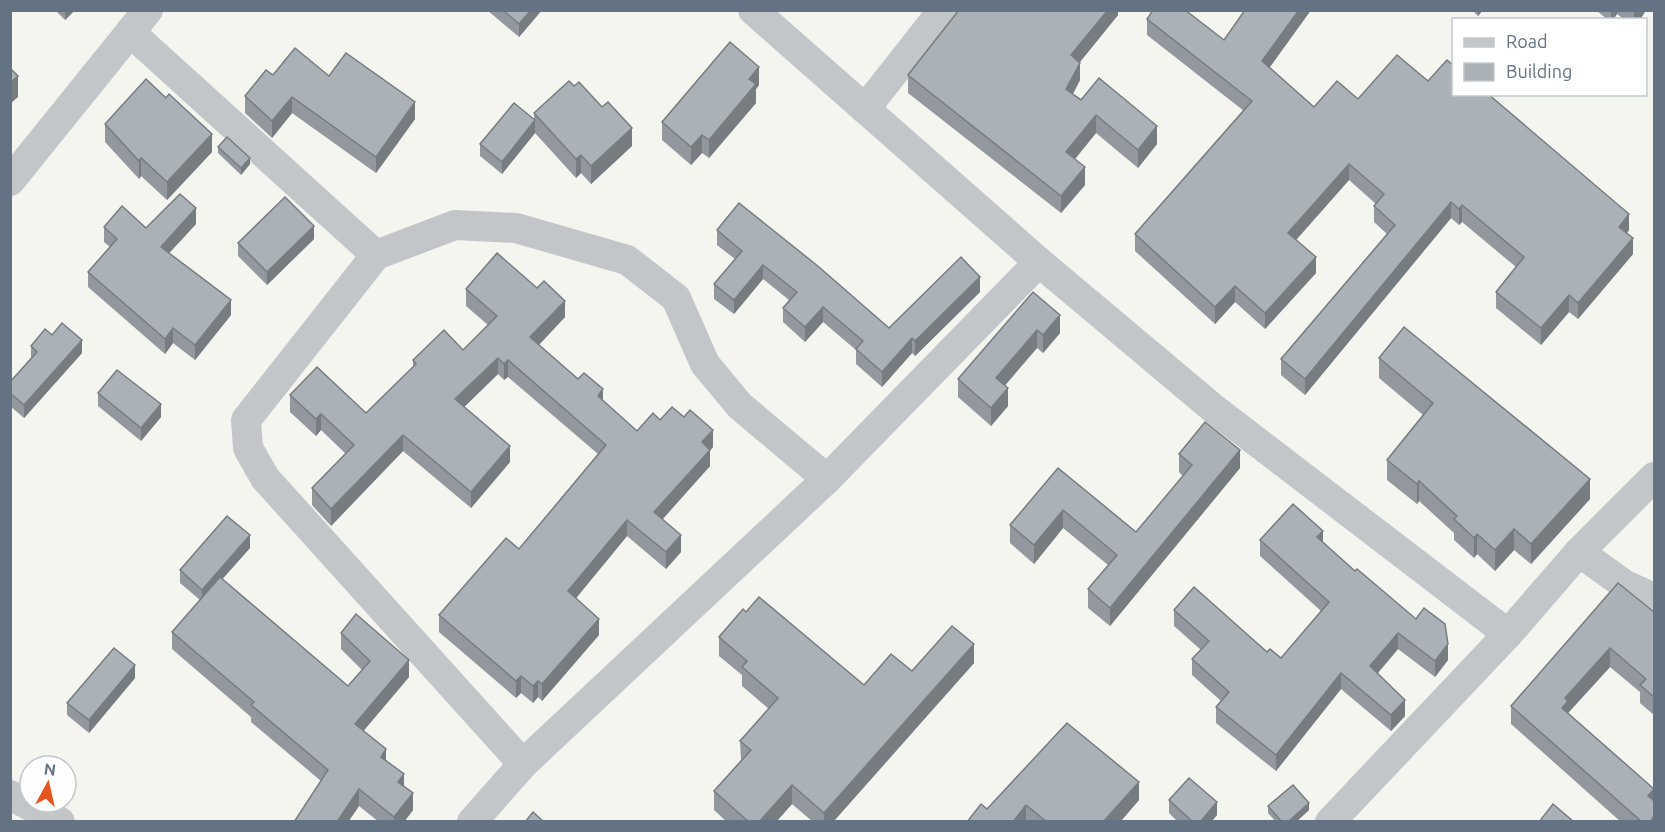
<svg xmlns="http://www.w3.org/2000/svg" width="1665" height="832" font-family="Ubuntu,sans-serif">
  <rect width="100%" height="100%" fill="#f5f5f0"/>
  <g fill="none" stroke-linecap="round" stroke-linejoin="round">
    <!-- street -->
    <g stroke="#c2c6c9" stroke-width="30">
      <path d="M 753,10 L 1039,262 L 1214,409 L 1508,634"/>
      <path d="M 130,32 L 376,255"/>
      <path d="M 865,109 L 943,10"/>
      <path d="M 10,181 L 148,10"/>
      <path d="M 1579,552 L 1625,585 L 1654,598"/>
      <path d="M 523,764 L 265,478 L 248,448 L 246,420 L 376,255 L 455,225 L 516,228 L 627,260 L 676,298 L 705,364 L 740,406 L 827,479"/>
      <path d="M 10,795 L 60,822"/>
      <path d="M 472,822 L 523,764 L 827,479 L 1039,262"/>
      <path d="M 1330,822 L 1508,634 L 1579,552 L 1654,477"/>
    </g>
  </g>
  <!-- wall -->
  <g fill="#92989d">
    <path d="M 55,10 L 75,10 L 65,20 Z"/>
    <path d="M 487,10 L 542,10 L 519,37 Z"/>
    <path d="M 1118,10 L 1118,15 L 1080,62 L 1080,80 L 1073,94 L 1157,144 L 1138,168 L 1096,133 L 1075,159 L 1085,185 L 1061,213 L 908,93 L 908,75 Z"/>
    <path d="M 1245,10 L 1311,10 L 1269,68 L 1314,107 L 1358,99 L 1428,81 L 1629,230 L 1627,233 L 1633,254 L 1578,319 L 1569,312 L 1541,345 L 1496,308 L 1496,292 L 1516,267 L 1462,222 L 1459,225 L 1451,218 L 1305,395 L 1281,375 L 1281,359 L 1387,234 L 1374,222 L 1374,206 L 1376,204 L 1349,180 L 1296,240 L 1316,273 L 1265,329 L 1235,302 L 1215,324 L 1135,251 L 1135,234 L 1244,111 L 1147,35 L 1147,19 L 1224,40 Z"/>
    <path d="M 1472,10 L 1483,10 L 1478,16 Z"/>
    <path d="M 1596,10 L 1646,10 L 1640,20 L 1625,20 L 1617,14 L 1613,20 L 1608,20 Z"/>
    <path d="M 273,75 L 329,76 L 415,119 L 376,173 L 292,113 L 272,138 L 245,113 L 245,96 Z"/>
    <path d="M 759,85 L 756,89 L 756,103 L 709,158 L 702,153 L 691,165 L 662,140 L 662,122 Z"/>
    <path d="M 574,86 L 632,146 L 591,184 L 581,173 L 576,178 L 535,133 L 502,174 L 480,156 L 480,144 L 534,119 L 534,113 Z"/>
    <path d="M 105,124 L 212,152 L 167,200 L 141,176 L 139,179 L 105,142 Z"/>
    <path d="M 218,147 L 250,164 L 241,175 L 218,153 Z"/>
    <path d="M 196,224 L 169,253 L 231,315 L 195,360 L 173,343 L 165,354 L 88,287 L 88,272 L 110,247 L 104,242 L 104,227 L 146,228 Z"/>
    <path d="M 717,230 L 889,328 L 980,292 L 915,356 L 912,353 L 882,387 L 856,364 L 856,350 L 823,322 L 805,342 L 783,322 L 783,308 L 789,300 L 763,279 L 734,314 L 714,299 L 714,284 L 735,259 L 717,245 Z"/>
    <path d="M 314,239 L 267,285 L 238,256 L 238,243 Z"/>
    <path d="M 466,289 L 565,317 L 539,345 L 637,431 L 660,420 L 713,447 L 710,450 L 710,466 L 662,519 L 681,552 L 666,569 L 627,536 L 576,598 L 599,635 L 542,701 L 538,697 L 533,703 L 521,693 L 516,698 L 439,632 L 439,615 L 519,549 L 598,454 L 508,377 L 504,380 L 498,374 L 464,407 L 510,462 L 471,508 L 403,451 L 331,526 L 312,505 L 312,488 L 346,454 L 321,430 L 316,436 L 290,412 L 290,395 L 366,413 L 413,367 L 413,360 L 463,350 L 488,325 L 466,306 Z"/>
    <path d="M 1033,292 L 1060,333 L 1043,353 L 1037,348 L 1005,385 L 1008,406 L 991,426 L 958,397 L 958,379 Z"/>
    <path d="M 31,346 L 82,353 L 24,418 L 10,406 L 10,382 L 31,358 Z"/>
    <path d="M 1379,358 L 1590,499 L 1531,564 L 1514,550 L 1495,571 L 1477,554 L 1474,558 L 1454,540 L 1454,533 L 1419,501 L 1417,504 L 1387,480 L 1387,460 L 1423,415 L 1379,378 Z"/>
    <path d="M 98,393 L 161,417 L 141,441 L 98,406 Z"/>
    <path d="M 1179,454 L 1240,468 L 1110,626 L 1088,608 L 1088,589 L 1108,565 L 1063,528 L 1034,564 L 1010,543 L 1010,525 L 1058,468 L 1136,532 L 1183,476 L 1179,472 Z"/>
    <path d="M 1260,540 L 1323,542 L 1448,660 L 1435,677 L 1398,649 L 1378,673 L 1405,716 L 1391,731 L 1341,689 L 1276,771 L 1216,723 L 1216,707 L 1221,701 L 1192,675 L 1192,659 L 1201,650 L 1174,626 L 1174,610 L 1281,658 L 1321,611 L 1260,556 Z"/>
    <path d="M 250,548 L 222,579 L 348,686 L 362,670 L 341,649 L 341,633 L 409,677 L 363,731 L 386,761 L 404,786 L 413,810 L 404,822 L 379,822 L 359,806 L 348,822 L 294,822 L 321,781 L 251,722 L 251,717 L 172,649 L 172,632 L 200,600 L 180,583 L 180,570 Z"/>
    <path d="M 746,612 L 864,685 L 912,671 L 974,663 L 833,822 L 813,822 L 792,804 L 776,822 L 727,822 L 714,810 L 714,791 L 741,760 L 740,741 L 769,709 L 742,686 L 742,675 L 719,656 L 719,637 Z"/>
    <path d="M 1654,612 L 1654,715 L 1640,703 L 1640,692 L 1610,667 L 1568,713 L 1654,800 L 1654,822 L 1621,822 L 1511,724 L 1511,706 Z"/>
    <path d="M 135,678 L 89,733 L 67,715 L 67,703 Z"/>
    <path d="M 1067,723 L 1139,800 L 1120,822 L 967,822 L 987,809 Z"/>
    <path d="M 1169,800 L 1217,815 L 1211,822 L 1178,822 L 1169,813 Z"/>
    <path d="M 1268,806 L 1309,810 L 1296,822 L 1276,822 L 1268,813 Z"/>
  </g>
  <!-- shaded-wall -->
  <g fill="#777c80">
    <path d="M 65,10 L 75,10 L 65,20 Z"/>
    <path d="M 531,10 L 542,10 L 519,37 L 519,24 Z"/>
    <path d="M 1108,10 L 1118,10 L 1118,15 L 1071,73 L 1071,55 Z"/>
    <path d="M 1299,10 L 1311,10 L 1262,78 L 1262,61 Z"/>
    <path d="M 1478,10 L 1483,10 L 1478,16 Z"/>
    <path d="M 1611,10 L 1617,10 L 1617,14 L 1613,20 L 1611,20 Z"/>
    <path d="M 1634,10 L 1646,10 L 1640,20 L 1634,20 Z"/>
    <path d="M 1080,63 L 1080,80 L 1066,107 L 1066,89 Z"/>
    <path d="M 759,67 L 759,85 L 756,89 L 756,103 L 709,158 L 709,140 L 749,79 Z"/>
    <path d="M 18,76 L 18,97 L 10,104 L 10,83 Z"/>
    <path d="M 292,97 L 292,113 L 272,138 L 272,121 Z"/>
    <path d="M 415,102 L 415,119 L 376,173 L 376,157 Z"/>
    <path d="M 1096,115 L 1096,133 L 1066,170 L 1066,152 Z"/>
    <path d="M 535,120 L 535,133 L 502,174 L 502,162 Z"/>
    <path d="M 1157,126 L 1157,144 L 1138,168 L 1138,150 Z"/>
    <path d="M 632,128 L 632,146 L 591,184 L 591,166 Z"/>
    <path d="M 212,134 L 212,152 L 167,200 L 167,182 Z"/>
    <path d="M 702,135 L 702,153 L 691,165 L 691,147 Z"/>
    <path d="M 581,155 L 581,173 L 576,178 L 576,159 Z"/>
    <path d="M 141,158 L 141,176 L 139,179 L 139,161 Z"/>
    <path d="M 250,158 L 250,164 L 241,175 L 241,168 Z"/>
    <path d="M 1349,164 L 1349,180 L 1288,249 L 1288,233 Z"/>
    <path d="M 1085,167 L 1085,185 L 1061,213 L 1061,196 Z"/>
    <path d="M 1451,202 L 1451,218 L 1305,395 L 1305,379 Z"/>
    <path d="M 1462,205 L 1462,222 L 1459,225 L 1459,209 Z"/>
    <path d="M 196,208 L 196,224 L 161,262 L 161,247 Z"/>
    <path d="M 1629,214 L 1629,230 L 1619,243 L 1619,227 Z"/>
    <path d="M 314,226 L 314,239 L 267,285 L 267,272 Z"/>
    <path d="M 1633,238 L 1633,254 L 1578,319 L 1578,303 Z"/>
    <path d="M 1316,257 L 1316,273 L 1265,329 L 1265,313 Z"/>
    <path d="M 763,265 L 763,279 L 734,314 L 734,300 Z"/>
    <path d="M 980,277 L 980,292 L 915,356 L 915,341 Z"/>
    <path d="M 1235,286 L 1235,302 L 1215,324 L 1215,307 Z"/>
    <path d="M 1569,295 L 1569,312 L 1541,345 L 1541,328 Z"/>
    <path d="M 231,300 L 231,315 L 195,360 L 195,345 Z"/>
    <path d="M 565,301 L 565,317 L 530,354 L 530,337 Z"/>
    <path d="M 823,307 L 823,322 L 805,342 L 805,327 Z"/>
    <path d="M 1060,315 L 1060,333 L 1043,353 L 1043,335 Z"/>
    <path d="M 173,328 L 173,343 L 165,354 L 165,339 Z"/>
    <path d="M 1037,330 L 1037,348 L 996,396 L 996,378 Z"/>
    <path d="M 912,338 L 912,353 L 882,387 L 882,372 Z"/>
    <path d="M 82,340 L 82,353 L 24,418 L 24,405 Z"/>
    <path d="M 498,358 L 498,374 L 455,416 L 455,399 Z"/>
    <path d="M 508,360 L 508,377 L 504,380 L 504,364 Z"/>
    <path d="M 1008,388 L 1008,406 L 991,426 L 991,408 Z"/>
    <path d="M 603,389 L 603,406 L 598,396 Z"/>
    <path d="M 161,404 L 161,417 L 141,441 L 141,428 Z"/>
    <path d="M 321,414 L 321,430 L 316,436 L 316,419 Z"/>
    <path d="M 713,430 L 713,447 L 702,459 L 702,442 Z"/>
    <path d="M 403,435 L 403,451 L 331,526 L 331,509 Z"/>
    <path d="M 510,446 L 510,462 L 471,508 L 471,492 Z"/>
    <path d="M 710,450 L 710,466 L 654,529 L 654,512 Z"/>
    <path d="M 1240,450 L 1240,468 L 1110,626 L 1110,608 Z"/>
    <path d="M 1590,479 L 1590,499 L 1531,564 L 1531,544 Z"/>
    <path d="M 1419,481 L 1419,501 L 1417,504 L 1417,484 Z"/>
    <path d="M 1063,510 L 1063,528 L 1034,564 L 1034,545 Z"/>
    <path d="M 627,520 L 627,536 L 568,608 L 568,591 Z"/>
    <path d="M 1514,529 L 1514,550 L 1495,571 L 1495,550 Z"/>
    <path d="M 1323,531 L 1323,547 L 1317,537 Z"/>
    <path d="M 1477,534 L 1477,554 L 1474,558 L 1474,538 Z"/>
    <path d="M 250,535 L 250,548 L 202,602 L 202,590 Z"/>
    <path d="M 681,535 L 681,552 L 666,569 L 666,552 Z"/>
    <path d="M 599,619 L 599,635 L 542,701 L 542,684 Z"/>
    <path d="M 1398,633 L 1398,649 L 1370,682 L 1370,666 Z"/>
    <path d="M 974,644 L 974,663 L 833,822 L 824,822 L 824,813 Z"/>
    <path d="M 1448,644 L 1448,660 L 1435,677 L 1435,661 Z"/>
    <path d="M 1610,648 L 1610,667 L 1568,713 L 1568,719 L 1562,708 L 1565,698 Z"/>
    <path d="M 409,660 L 409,677 L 355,741 L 355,724 Z"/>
    <path d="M 135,665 L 135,678 L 89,733 L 89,720 Z"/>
    <path d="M 1341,673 L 1341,689 L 1276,771 L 1276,755 Z"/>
    <path d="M 521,676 L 521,693 L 516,698 L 516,681 Z"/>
    <path d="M 538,681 L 538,697 L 533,703 L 533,686 Z"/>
    <path d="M 1405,700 L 1405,716 L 1391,731 L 1391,715 Z"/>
    <path d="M 386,749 L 386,766 L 381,757 Z"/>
    <path d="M 404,774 L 404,791 L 398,782 Z"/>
    <path d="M 1139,782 L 1139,800 L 1120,822 L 1103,822 Z"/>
    <path d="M 792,785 L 792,804 L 776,822 L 759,822 Z"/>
    <path d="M 359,789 L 359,806 L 348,822 L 337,822 Z"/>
    <path d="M 1654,789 L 1654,808 L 1648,796 Z"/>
    <path d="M 413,793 L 413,810 L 404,822 L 394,822 L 394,817 Z"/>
    <path d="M 1217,802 L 1217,815 L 1211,822 L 1200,822 Z"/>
    <path d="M 1309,803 L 1309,810 L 1296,822 L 1288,822 Z"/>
    <path d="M 1026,805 L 1026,822 L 1013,822 Z"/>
  </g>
  <!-- building -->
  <g fill="#aab1b7" stroke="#777c80" stroke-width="1.5">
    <path d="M 503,10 L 531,10 L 519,24 Z"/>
    <path d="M 959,10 L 1108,10 L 1071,55 L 1080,63 L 1066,89 L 1081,100 L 1099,78 L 1157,126 L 1138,150 L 1096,115 L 1066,152 L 1085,167 L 1061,196 L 908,75 Z"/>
    <path d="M 1153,10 L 1185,10 L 1224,40 L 1245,10 L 1299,10 L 1262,61 L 1314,107 L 1337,81 L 1358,99 L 1397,55 L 1428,81 L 1447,60 L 1454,66 L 1454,94 L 1488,94 L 1629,214 L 1619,227 L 1633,238 L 1578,303 L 1569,295 L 1541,328 L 1496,292 L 1524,257 L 1462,205 L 1459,209 L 1451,202 L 1305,379 L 1281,359 L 1395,225 L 1374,206 L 1384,194 L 1349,164 L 1288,233 L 1316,257 L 1265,313 L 1235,286 L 1215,307 L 1135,234 L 1252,101 L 1147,19 Z"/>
    <path d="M 730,42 L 759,67 L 749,79 L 756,84 L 709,140 L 702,135 L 691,147 L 662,122 Z"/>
    <path d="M 295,48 L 329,76 L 346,53 L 415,102 L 376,157 L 292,97 L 272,121 L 245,96 L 266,70 L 273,75 Z"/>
    <path d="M 10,68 L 18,76 L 10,83 Z"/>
    <path d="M 146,79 L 166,98 L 169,94 L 212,134 L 167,182 L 141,158 L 139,161 L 105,124 Z"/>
    <path d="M 569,81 L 574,86 L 579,82 L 602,107 L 608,102 L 632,128 L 591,166 L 581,155 L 576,159 L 534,113 Z"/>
    <path d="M 514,103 L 535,120 L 502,162 L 480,144 Z"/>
    <path d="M 227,137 L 250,158 L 241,168 L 218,147 Z"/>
    <path d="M 180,194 L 196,208 L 161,247 L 231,300 L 195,345 L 173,328 L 165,339 L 88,272 L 117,239 L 104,227 L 122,206 L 146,228 Z"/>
    <path d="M 285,197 L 314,226 L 267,272 L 238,243 Z"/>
    <path d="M 739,203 L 819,267 L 889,328 L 961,257 L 980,277 L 915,341 L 912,338 L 882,372 L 856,349 L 863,341 L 823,307 L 805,327 L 783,308 L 797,292 L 763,265 L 734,300 L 714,284 L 742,251 L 717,230 Z"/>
    <path d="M 497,253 L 537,288 L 544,281 L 565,301 L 530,337 L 578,379 L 584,373 L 603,389 L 598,396 L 637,431 L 653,413 L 660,420 L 672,407 L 684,417 L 690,410 L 713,430 L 702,442 L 710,450 L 654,512 L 681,535 L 666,552 L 627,520 L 568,591 L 599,619 L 542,684 L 538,681 L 533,686 L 521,676 L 516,681 L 439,615 L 506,538 L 519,549 L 606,445 L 508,360 L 504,364 L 498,358 L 455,399 L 510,446 L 471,492 L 403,435 L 331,509 L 312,488 L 354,445 L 321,414 L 316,419 L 290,395 L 317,367 L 366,413 L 416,364 L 413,360 L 444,330 L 463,350 L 497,316 L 466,289 Z"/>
    <path d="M 1033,292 L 1060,315 L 1043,335 L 1037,330 L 996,378 L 1008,388 L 991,408 L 958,379 Z"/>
    <path d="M 62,323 L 82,340 L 24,405 L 10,393 L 10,382 L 37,352 L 31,346 L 45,329 L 52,335 Z"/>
    <path d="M 1404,327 L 1590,479 L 1531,544 L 1514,529 L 1495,550 L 1477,534 L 1474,538 L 1454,519 L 1457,516 L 1419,481 L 1417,484 L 1387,460 L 1433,403 L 1379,358 Z"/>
    <path d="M 117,370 L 161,404 L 141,428 L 98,393 Z"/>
    <path d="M 1205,422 L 1240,450 L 1110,608 L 1088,589 L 1117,555 L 1063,510 L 1034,545 L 1010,525 L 1058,468 L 1136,532 L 1192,465 L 1179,454 Z"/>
    <path d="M 1293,504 L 1323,531 L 1317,537 L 1355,571 L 1357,569 L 1416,619 L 1424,608 L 1445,624 L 1448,644 L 1435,661 L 1398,633 L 1370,666 L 1405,700 L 1391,715 L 1341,673 L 1276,755 L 1216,707 L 1229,692 L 1192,659 L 1209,641 L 1174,610 L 1194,587 L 1267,652 L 1270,649 L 1281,658 L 1329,602 L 1260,540 Z"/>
    <path d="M 227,516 L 250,535 L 202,590 L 180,570 Z"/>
    <path d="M 220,577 L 348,686 L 370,661 L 341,633 L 356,614 L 409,660 L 355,724 L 386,749 L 381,757 L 404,774 L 398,782 L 413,793 L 394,817 L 359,789 L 337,822 L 294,822 L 328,770 L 251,705 L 254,702 L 172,632 Z"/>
    <path d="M 1618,583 L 1654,612 L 1654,697 L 1640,685 L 1646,679 L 1610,648 L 1565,698 L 1568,701 L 1562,708 L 1654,789 L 1648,796 L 1654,801 L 1654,816 L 1650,822 L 1642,822 L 1511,706 Z"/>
    <path d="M 759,597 L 864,685 L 891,654 L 912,671 L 952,626 L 974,644 L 824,813 L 792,785 L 759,822 L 749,822 L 714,791 L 751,750 L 740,741 L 778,698 L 742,667 L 747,661 L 719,637 L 743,609 L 746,612 Z"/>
    <path d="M 114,648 L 135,665 L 89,720 L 67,703 Z"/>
    <path d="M 1067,723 L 1139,782 L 1103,822 L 1047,822 L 1026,805 L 1013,822 L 967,822 L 981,804 L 987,809 Z"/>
    <path d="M 1189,778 L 1217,802 L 1200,822 L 1193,822 L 1169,800 Z"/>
    <path d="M 1293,785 L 1309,803 L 1288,822 L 1282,822 L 1268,806 Z"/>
    <path d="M 1553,804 L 1574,822 L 1539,822 Z"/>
    <path d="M 533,812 L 544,822 L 525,822 Z"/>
  </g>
  <!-- border -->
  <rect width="1665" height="832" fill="none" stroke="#637383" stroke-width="24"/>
  <!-- legend -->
  <rect x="1452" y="18" width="195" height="78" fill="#ffffff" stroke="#c1c7cd" stroke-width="1.5"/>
  <rect x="1464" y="38" width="30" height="9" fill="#c2c6c9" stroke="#c1c7cd" stroke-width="1.5"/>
  <text x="1506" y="48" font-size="18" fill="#637383">Road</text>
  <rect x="1464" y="63" width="30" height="18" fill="#aab1b7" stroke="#c1c7cd" stroke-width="1.5"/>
  <text x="1506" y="78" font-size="18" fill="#637383">Building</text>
  <!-- north arrow -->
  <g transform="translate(48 784) rotate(8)"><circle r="28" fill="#ffffff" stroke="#c1c7cd" stroke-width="1.5"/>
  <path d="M0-4.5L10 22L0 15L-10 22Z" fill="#e8541d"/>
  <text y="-9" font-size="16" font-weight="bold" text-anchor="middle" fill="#637383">N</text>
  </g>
</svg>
